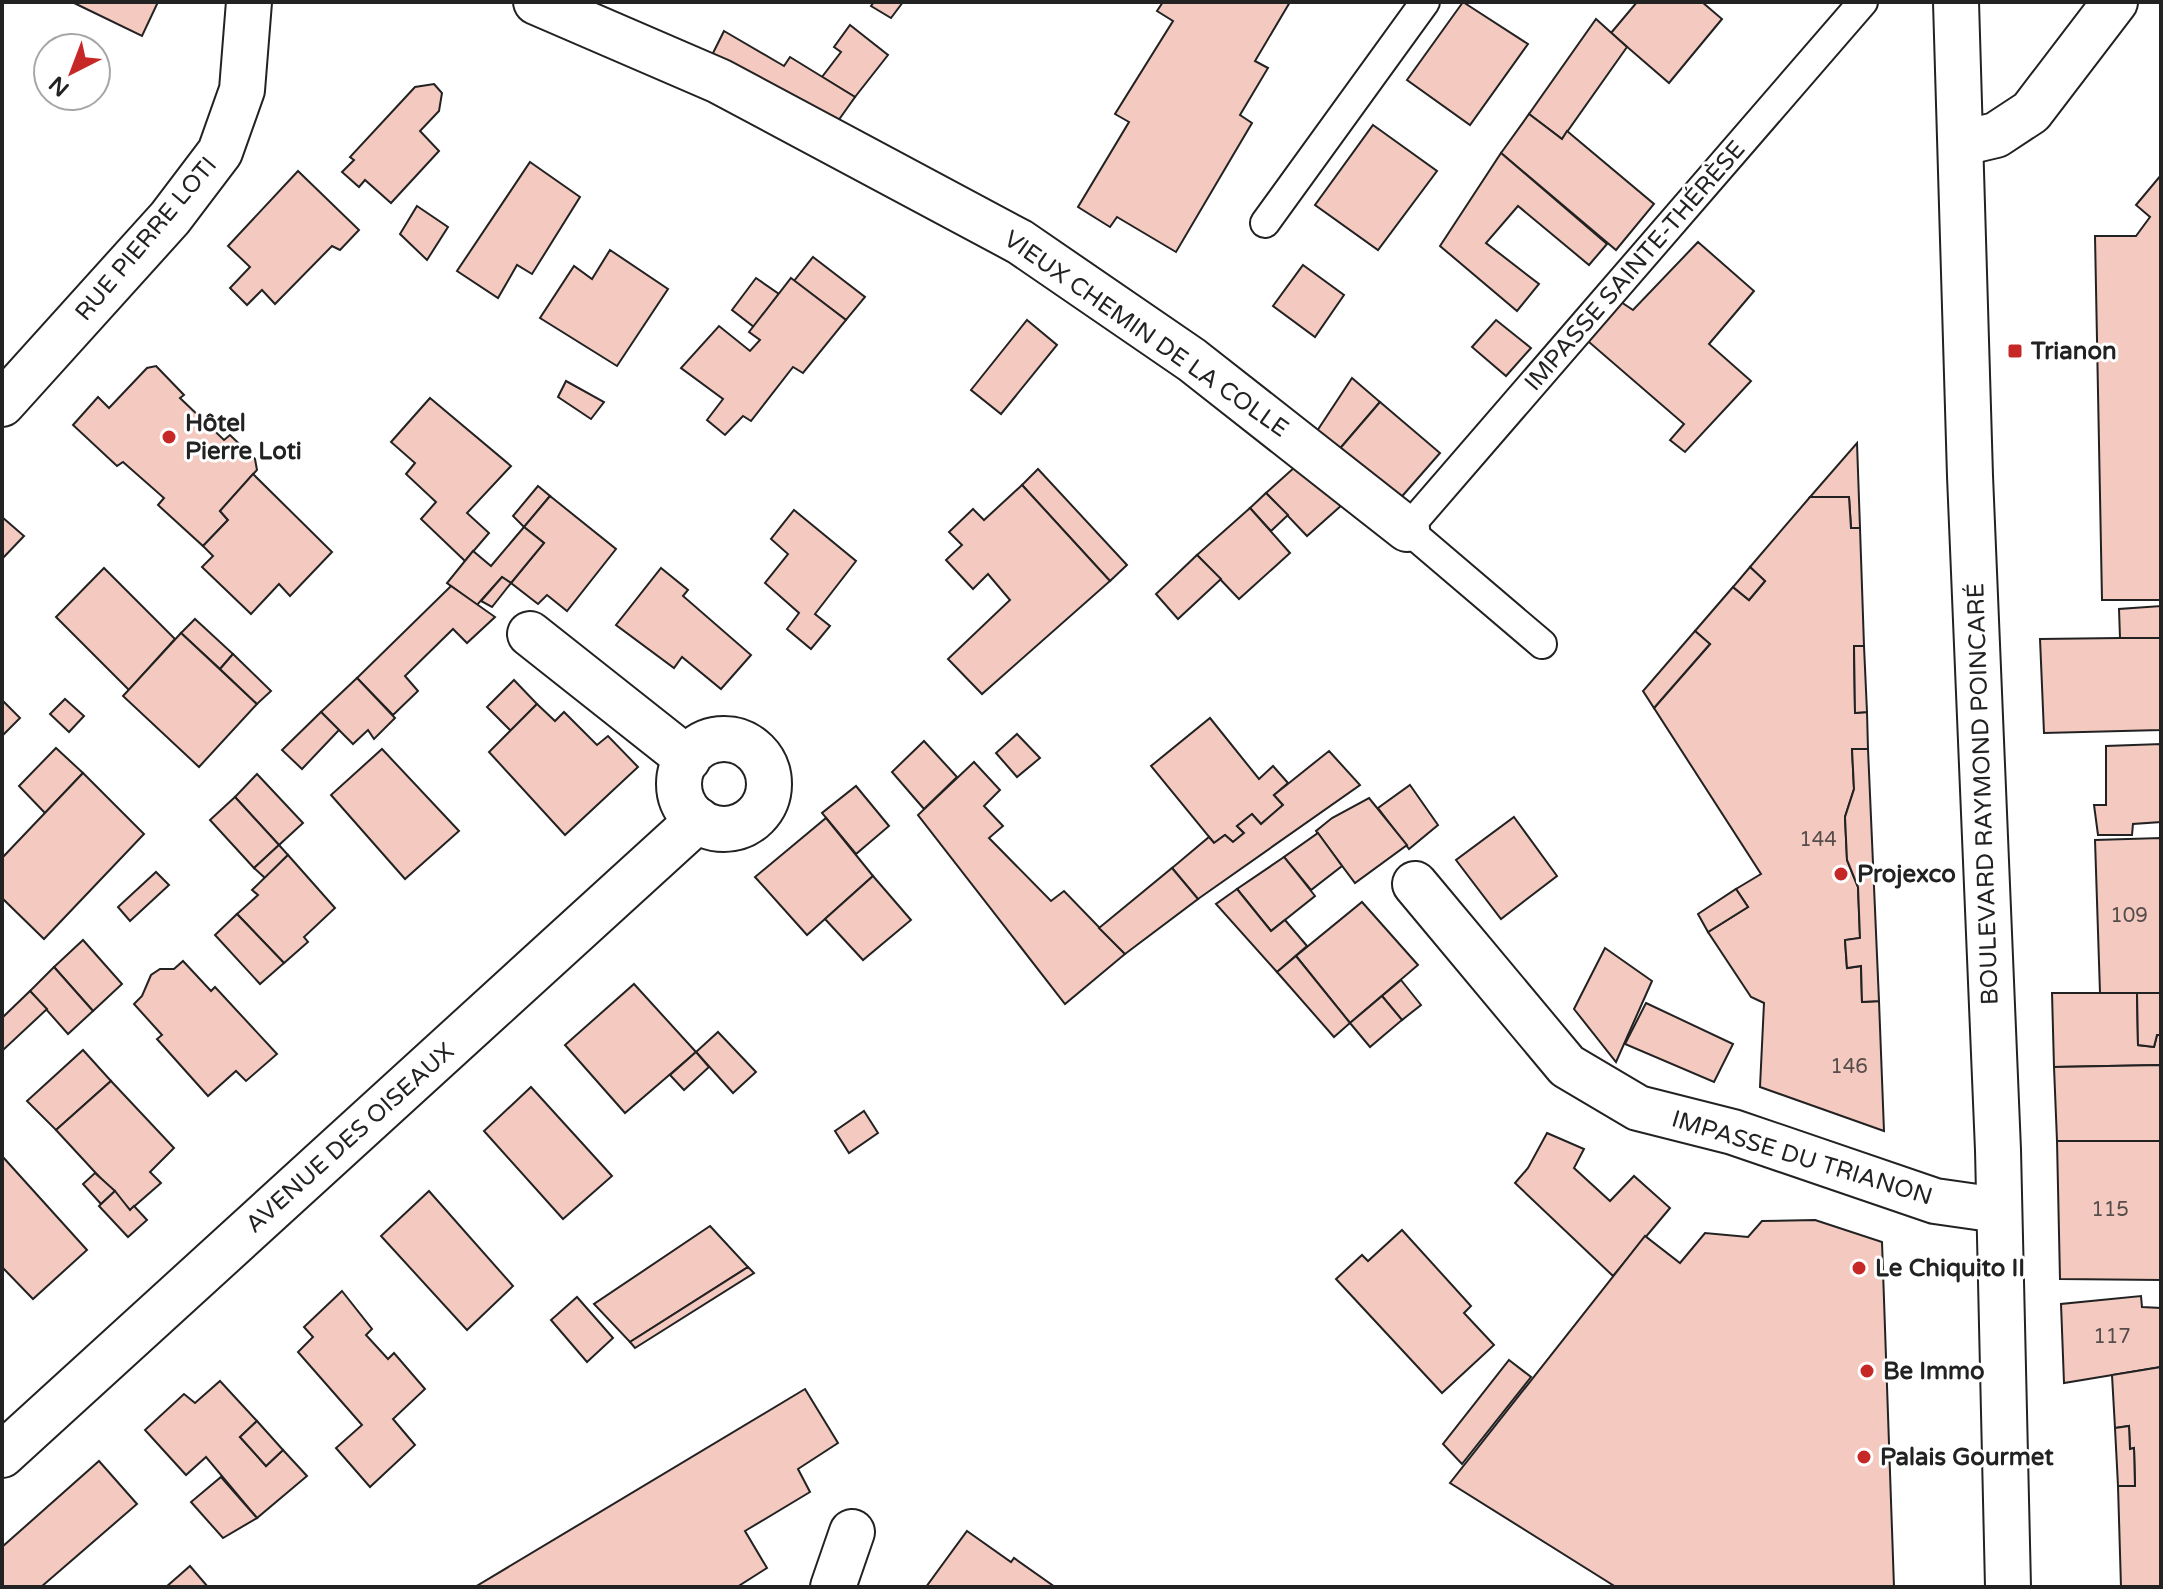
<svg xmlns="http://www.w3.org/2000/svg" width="2163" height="1589" font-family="'Varela Round',sans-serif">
  <rect width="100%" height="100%" fill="#fff"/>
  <!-- building -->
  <g fill="#f3c9c0" stroke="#222" stroke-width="2">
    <path d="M 72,2 L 158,2 L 142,36 Z"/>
    <path d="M 874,2 L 903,2 L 891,18 L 871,6 Z"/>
    <path d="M 1163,2 L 1290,2 L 1255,61 L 1268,68 L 1240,115 L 1252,123 L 1176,252 L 1117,217 L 1110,227 L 1078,207 L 1129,122 L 1115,114 L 1173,21 L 1157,11 Z"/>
    <path d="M 1463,2 L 1528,44 L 1470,125 L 1407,80 Z"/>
    <path d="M 1637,2 L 1702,2 L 1722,19 L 1669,83 L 1611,33 Z"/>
    <path d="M 1596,19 L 1627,47 L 1562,139 L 1529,114 Z"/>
    <path d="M 850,25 L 888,55 L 855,97 L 822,77 L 841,52 L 834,47 Z"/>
    <path d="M 724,31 L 784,66 L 790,57 L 855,97 L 833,128 L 710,59 Z"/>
    <path d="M 434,84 L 442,93 L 439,111 L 420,131 L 439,151 L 391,203 L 365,180 L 359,187 L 342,172 L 354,160 L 350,157 L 415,87 Z"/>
    <path d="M 1529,114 L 1562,139 L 1567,131 L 1654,204 L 1616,250 L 1501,153 Z"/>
    <path d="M 1373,125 L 1437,171 L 1378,250 L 1315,205 Z"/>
    <path d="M 1501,153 L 1607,244 L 1589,265 L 1518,206 L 1486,243 L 1539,284 L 1517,311 L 1440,246 Z"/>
    <path d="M 530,162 L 580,197 L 532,274 L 517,265 L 498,298 L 457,271 Z"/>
    <path d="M 298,171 L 359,230 L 340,250 L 332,246 L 275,304 L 262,290 L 247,305 L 230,288 L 250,267 L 228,246 Z"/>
    <path d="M 2161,175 L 2161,600 L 2102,600 L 2095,236 L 2136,236 L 2150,217 L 2136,205 Z"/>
    <path d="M 417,206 L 448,227 L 427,260 L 400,234 Z"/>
    <path d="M 1698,242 L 1754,291 L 1709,344 L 1751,381 L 1685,452 L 1670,440 L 1684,424 L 1582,336 L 1615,298 L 1633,310 Z"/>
    <path d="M 610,250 L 668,289 L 617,366 L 540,318 L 574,266 L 592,279 Z"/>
    <path d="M 813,257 L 865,297 L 846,320 L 794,281 Z"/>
    <path d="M 1303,265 L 1344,295 L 1315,337 L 1273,306 Z"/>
    <path d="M 756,278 L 779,294 L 754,327 L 732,310 Z"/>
    <path d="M 791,278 L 846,320 L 803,373 L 793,367 L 751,421 L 743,416 L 725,435 L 707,420 L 723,399 L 681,368 L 719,326 L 750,351 L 760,340 L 749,332 Z"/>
    <path d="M 1027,320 L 1057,345 L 1001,414 L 971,390 Z"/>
    <path d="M 1496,320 L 1531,348 L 1506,376 L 1472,347 Z"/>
    <path d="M 156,366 L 184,395 L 180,398 L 224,440 L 230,435 L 255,459 L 257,470 L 220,511 L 228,520 L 203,546 L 158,505 L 164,498 L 123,462 L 117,466 L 73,425 L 98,397 L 109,408 L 147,368 Z"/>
    <path d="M 1352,378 L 1380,402 L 1337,452 L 1315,434 Z"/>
    <path d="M 566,381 L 604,402 L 591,419 L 558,397 Z"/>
    <path d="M 430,398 L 511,466 L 467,513 L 489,533 L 465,561 L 421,519 L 436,502 L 406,474 L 415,463 L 391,442 Z"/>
    <path d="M 1380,402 L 1440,453 L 1397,502 L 1337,452 Z"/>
    <path d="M 1857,443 L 1860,528 L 1851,528 L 1849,497 L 1810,497 Z"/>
    <path d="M 1296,466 L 1343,504 L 1307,536 L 1266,493 Z"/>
    <path d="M 1038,469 L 1127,565 L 1110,581 L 1022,485 Z"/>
    <path d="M 253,474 L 332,552 L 290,596 L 279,584 L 251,614 L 202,567 L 213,556 L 203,546 L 228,520 L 220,511 Z"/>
    <path d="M 1022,485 L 1110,581 L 982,694 L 948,659 L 1010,600 L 988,574 L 973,589 L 946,560 L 962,545 L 949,532 L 973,509 L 984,520 Z"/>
    <path d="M 538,486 L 550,496 L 524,527 L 513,516 Z"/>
    <path d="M 1266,493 L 1288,515 L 1271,531 L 1250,508 Z"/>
    <path d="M 550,496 L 616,549 L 567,611 L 547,595 L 538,604 L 511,583 L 544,543 L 524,527 Z"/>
    <path d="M 1810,497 L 1849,497 L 1851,528 L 1860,528 L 1864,646 L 1854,646 L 1855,713 L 1867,712 L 1868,749 L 1852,749 L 1854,789 L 1845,817 L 1847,860 L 1858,887 L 1860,938 L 1845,940 L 1847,968 L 1861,966 L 1862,1002 L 1879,1001 L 1884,1131 L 1760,1087 L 1764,1003 L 1751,997 L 1708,932 L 1748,907 L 1736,889 L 1761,874 L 1654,708 L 1710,644 L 1695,631 L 1733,587 L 1749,600 L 1765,581 L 1750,567 Z"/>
    <path d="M 1250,508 L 1290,553 L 1239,599 L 1197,555 Z"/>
    <path d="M 794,510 L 856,561 L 815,614 L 830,626 L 811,649 L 787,629 L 799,613 L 765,583 L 788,554 L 771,539 Z"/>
    <path d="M 2,517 L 24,536 L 2,559 Z"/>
    <path d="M 524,527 L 544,543 L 511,583 L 502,577 L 477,605 L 447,583 L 473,551 L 491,566 Z"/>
    <path d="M 1197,555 L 1221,579 L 1178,619 L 1156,594 Z"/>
    <path d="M 1750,567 L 1765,581 L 1749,600 L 1733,587 Z"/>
    <path d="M 104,568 L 175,639 L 129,690 L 56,617 Z"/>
    <path d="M 661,568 L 688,590 L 683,596 L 751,655 L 721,689 L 682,657 L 674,668 L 616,625 Z"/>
    <path d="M 502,577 L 511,583 L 492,607 L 481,601 Z"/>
    <path d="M 451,586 L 495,617 L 467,643 L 453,629 L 405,676 L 418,691 L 393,715 L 357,678 Z"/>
    <path d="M 2161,606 L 2161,638 L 2120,638 L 2119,609 Z"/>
    <path d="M 195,619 L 233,654 L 220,669 L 181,633 Z"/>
    <path d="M 1695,631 L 1710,644 L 1654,708 L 1643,691 Z"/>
    <path d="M 181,633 L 257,704 L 199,767 L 123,696 Z"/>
    <path d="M 2120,638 L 2161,638 L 2161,730 L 2044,733 L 2040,639 Z"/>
    <path d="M 1854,646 L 1864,646 L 1867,712 L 1855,713 Z"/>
    <path d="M 233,654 L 271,691 L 257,704 L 220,669 Z"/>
    <path d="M 357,678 L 395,718 L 374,739 L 368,730 L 353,744 L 321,712 Z"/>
    <path d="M 514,680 L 537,704 L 511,731 L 487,707 Z"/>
    <path d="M 65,699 L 84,716 L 69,732 L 50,714 Z"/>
    <path d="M 2,700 L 20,718 L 2,736 Z"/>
    <path d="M 537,704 L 555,721 L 564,712 L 597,745 L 608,736 L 638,767 L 565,835 L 489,752 Z"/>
    <path d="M 321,712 L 339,730 L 302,769 L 282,750 Z"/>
    <path d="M 1210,718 L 1259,779 L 1273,766 L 1288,783 L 1274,795 L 1283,805 L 1261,824 L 1252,814 L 1237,826 L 1244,833 L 1233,842 L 1225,835 L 1214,843 L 1151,766 Z"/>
    <path d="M 1017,734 L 1040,758 L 1017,777 L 996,753 Z"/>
    <path d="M 924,741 L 957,777 L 924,809 L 892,772 Z"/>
    <path d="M 2161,744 L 2161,822 L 2133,824 L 2132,835 L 2098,835 L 2094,805 L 2106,805 L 2106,746 Z"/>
    <path d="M 56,748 L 83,773 L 45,813 L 19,786 Z"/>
    <path d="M 382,749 L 459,831 L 405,879 L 331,795 Z"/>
    <path d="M 1852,749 L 1868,749 L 1879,1001 L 1862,1002 L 1861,966 L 1847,968 L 1845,940 L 1860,938 L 1858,887 L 1847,860 L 1845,817 L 1854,789 Z"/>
    <path d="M 1329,751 L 1360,785 L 1198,899 L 1172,868 L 1209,837 L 1214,843 L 1225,835 L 1233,842 L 1244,833 L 1237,826 L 1252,814 L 1261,824 L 1283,805 L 1274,795 Z"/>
    <path d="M 974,762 L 1000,790 L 984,806 L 1003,826 L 989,838 L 1051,901 L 1064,891 L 1125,954 L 1065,1004 L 918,815 Z"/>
    <path d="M 83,773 L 144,834 L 44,939 L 2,898 L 2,858 Z"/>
    <path d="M 257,774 L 303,823 L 279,845 L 235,797 Z"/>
    <path d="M 1410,785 L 1438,825 L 1409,849 L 1378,808 Z"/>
    <path d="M 856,786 L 889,826 L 856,854 L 822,813 Z"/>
    <path d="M 235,797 L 279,845 L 254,868 L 210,820 Z"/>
    <path d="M 1369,798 L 1407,845 L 1355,883 L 1316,831 L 1332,818 Z"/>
    <path d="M 1514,817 L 1557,876 L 1501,919 L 1456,860 Z"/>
    <path d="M 826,818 L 873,876 L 807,935 L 755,877 Z"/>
    <path d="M 1318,833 L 1342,866 L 1311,890 L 1284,857 Z"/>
    <path d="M 2161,838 L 2161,993 L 2100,993 L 2095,840 Z"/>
    <path d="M 279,845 L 288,855 L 265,878 L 254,868 Z"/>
    <path d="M 288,855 L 335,908 L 304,937 L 308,942 L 284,963 L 237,914 L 258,895 L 252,890 Z"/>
    <path d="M 1284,857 L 1315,896 L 1271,931 L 1237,889 Z"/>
    <path d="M 1172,868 L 1198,899 L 1125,954 L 1099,928 Z"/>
    <path d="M 156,872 L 169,885 L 130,921 L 118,907 Z"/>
    <path d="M 873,876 L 911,920 L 863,960 L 825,919 Z"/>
    <path d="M 1237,889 L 1271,931 L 1285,920 L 1307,946 L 1277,972 L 1216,904 Z"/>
    <path d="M 1736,889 L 1748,907 L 1708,932 L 1698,914 Z"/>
    <path d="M 1362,902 L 1418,965 L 1350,1023 L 1296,956 Z"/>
    <path d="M 237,914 L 284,963 L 260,984 L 215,935 Z"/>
    <path d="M 83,940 L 122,984 L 93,1011 L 54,967 Z"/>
    <path d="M 1605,948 L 1652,981 L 1616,1062 L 1574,1009 Z"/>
    <path d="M 1296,956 L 1350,1023 L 1334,1037 L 1277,972 Z"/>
    <path d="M 183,961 L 211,991 L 215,987 L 277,1054 L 246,1081 L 236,1071 L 208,1096 L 157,1039 L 162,1035 L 134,1004 L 142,996 L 151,975 L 160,969 L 174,969 Z"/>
    <path d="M 54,967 L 93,1011 L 68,1034 L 30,991 Z"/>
    <path d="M 1401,980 L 1421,1005 L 1402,1020 L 1382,996 Z"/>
    <path d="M 634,984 L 696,1052 L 625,1113 L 565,1045 Z"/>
    <path d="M 30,991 L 47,1009 L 2,1051 L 2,1018 Z"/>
    <path d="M 2052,993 L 2137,993 L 2138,1045 L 2154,1047 L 2157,1035 L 2161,1035 L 2161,1065 L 2054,1067 Z"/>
    <path d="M 2137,993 L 2161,993 L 2161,1035 L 2157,1035 L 2154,1047 L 2138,1045 Z"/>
    <path d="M 1382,996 L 1402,1020 L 1370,1047 L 1350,1023 Z"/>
    <path d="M 1646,1003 L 1733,1044 L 1714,1082 L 1625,1044 Z"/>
    <path d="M 718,1032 L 756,1072 L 733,1093 L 696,1052 Z"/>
    <path d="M 83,1050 L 111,1081 L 56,1130 L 27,1101 Z"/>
    <path d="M 696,1052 L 709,1067 L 684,1090 L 670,1075 Z"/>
    <path d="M 2161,1065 L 2161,1141 L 2057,1141 L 2054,1067 Z"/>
    <path d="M 111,1081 L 174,1148 L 150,1172 L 161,1183 L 130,1210 L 56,1130 Z"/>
    <path d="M 531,1087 L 612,1176 L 563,1219 L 484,1131 Z"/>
    <path d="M 864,1111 L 878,1133 L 849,1153 L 835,1131 Z"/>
    <path d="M 1547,1133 L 1584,1149 L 1574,1168 L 1610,1201 L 1634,1176 L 1670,1208 L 1613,1276 L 1515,1183 L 1528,1168 Z"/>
    <path d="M 2057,1141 L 2161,1141 L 2161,1280 L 2060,1279 Z"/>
    <path d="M 2,1156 L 87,1250 L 33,1299 L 2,1267 Z"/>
    <path d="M 95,1173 L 115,1191 L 101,1204 L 83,1184 Z"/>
    <path d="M 115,1191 L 130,1210 L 134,1206 L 147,1220 L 128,1237 L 99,1206 Z"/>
    <path d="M 429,1191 L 513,1286 L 467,1330 L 381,1236 Z"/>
    <path d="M 1815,1220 L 1882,1242 L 1894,1587 L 1616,1587 L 1450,1483 L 1645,1236 L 1680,1263 L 1705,1233 L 1748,1237 L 1762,1221 Z"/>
    <path d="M 710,1226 L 748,1267 L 630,1342 L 594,1304 Z"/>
    <path d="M 1402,1230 L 1471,1306 L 1464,1313 L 1494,1345 L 1442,1393 L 1336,1279 L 1362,1255 L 1368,1261 Z"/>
    <path d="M 748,1267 L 754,1273 L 635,1348 L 630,1342 Z"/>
    <path d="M 342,1291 L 372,1329 L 366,1335 L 388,1359 L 394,1353 L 425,1389 L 393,1419 L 415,1445 L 370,1487 L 336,1448 L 362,1425 L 298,1352 L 313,1337 L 304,1327 Z"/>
    <path d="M 2141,1296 L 2142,1307 L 2161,1308 L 2161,1367 L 2064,1383 L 2061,1304 Z"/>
    <path d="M 577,1297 L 613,1338 L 587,1362 L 551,1320 Z"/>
    <path d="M 1509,1360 L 1531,1377 L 1462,1464 L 1443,1444 Z"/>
    <path d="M 2161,1367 L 2161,1587 L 2121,1587 L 2118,1486 L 2135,1486 L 2134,1448 L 2130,1449 L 2129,1426 L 2115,1428 L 2112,1375 Z"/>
    <path d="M 220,1381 L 257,1421 L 240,1437 L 266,1466 L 283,1450 L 307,1476 L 257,1518 L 206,1457 L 186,1475 L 145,1430 L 184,1394 L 195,1403 Z"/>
    <path d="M 805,1389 L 838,1443 L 798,1469 L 810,1492 L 745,1531 L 767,1568 L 737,1587 L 475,1587 Z"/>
    <path d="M 257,1421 L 283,1450 L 266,1466 L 240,1437 Z"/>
    <path d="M 2129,1426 L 2130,1449 L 2134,1448 L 2135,1486 L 2118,1486 L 2115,1428 Z"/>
    <path d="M 99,1461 L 137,1504 L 41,1587 L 2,1587 L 2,1547 Z"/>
    <path d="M 221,1477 L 257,1518 L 223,1538 L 191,1502 Z"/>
    <path d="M 967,1531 L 1011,1562 L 1014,1558 L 1055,1587 L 926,1587 Z"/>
    <path d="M 190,1566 L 208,1587 L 166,1587 Z"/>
  </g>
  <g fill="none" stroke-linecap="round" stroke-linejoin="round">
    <!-- service casing -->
    <g stroke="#222" stroke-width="32">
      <g id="service">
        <path d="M 1265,223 L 1425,2"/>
        <path d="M 1542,644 L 1407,529 L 1863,2"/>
      </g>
    </g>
    <!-- minor casing -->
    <g stroke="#222" stroke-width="48">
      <g id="minor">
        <path d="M 536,2 L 719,81 L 1020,242 L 1192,360 L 1407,529"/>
        <path d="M 1962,143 L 1996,135 L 2031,112 L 2115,2"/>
        <path d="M 2,404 L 170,218 L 220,152 L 242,90 L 249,2"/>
        <path d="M 530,634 L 688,759"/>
        <circle cx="724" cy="784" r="45"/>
        <path d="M 1415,884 L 1567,1066 L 1638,1108 L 1733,1132 L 1935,1201 L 1998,1210"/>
        <path d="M 2,1455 L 698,820"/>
        <path d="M 833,1587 L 852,1532"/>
      </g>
    </g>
    <!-- secondary casing -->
    <g stroke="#222" stroke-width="48">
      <path id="secondary" d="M 1956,2 L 1970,476 L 1998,1150 L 2008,1587"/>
    </g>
    <!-- service -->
    <use href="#service" stroke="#fff" stroke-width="28"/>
    <!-- minor -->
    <use href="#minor" stroke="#fff" stroke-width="44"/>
    <!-- secondary -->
    <use href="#secondary" stroke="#fff" stroke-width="44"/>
  </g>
  <!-- markers -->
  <g fill="#c62828" stroke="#fff" stroke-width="3">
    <rect x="2007" y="343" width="16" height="16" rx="4"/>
    <circle cx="169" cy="437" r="8"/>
    <circle cx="1841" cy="874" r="8"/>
    <circle cx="1859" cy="1268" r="8"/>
    <circle cx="1867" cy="1371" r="8"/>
    <circle cx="1864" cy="1457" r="8"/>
  </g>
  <g text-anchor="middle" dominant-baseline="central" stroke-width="6" stroke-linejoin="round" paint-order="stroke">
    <!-- number labels -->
    <g font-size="20" fill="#564c4a">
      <text x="1818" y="840">144</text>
      <text x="2129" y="916">109</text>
      <text x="1849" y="1067">146</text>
      <text x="2110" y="1210">115</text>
      <text x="2112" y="1337">117</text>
    </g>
    <!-- street labels -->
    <g font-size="24" fill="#222" stroke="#fff">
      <text transform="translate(146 239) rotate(-50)">RUE PIERRE LOTI</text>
      <text transform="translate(1635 266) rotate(-49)">IMPASSE SAINTE-THÉRÈSE</text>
      <text transform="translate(1146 334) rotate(35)">VIEUX CHEMIN DE LA COLLE</text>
      <text transform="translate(1983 794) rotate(-92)">BOULEVARD RAYMOND POINCARÉ</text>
      <text transform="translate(350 1138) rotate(-42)">AVENUE DES OISEAUX</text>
      <text transform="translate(1802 1158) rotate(17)">IMPASSE DU TRIANON</text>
    </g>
    <!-- poi labels -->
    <g font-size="24" font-weight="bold" fill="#222" stroke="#fff" text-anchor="start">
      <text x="2031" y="351">Trianon</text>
      <text x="185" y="423">Hôtel<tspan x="185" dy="28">Pierre Loti</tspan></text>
      <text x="1857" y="874">Projexco</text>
      <text x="1875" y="1268">Le Chiquito II</text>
      <text x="1883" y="1371">Be Immo</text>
      <text x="1880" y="1457">Palais Gourmet</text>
    </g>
  </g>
  <!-- border -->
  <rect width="2163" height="1589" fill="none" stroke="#222222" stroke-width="8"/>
  <!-- north arrow -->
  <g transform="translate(72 72) rotate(222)"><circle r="38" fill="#ffffff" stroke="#a7a7a7" stroke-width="2"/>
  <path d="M0-6L14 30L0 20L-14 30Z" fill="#c62828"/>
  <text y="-12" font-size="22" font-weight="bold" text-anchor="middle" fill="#222222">N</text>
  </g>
</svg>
